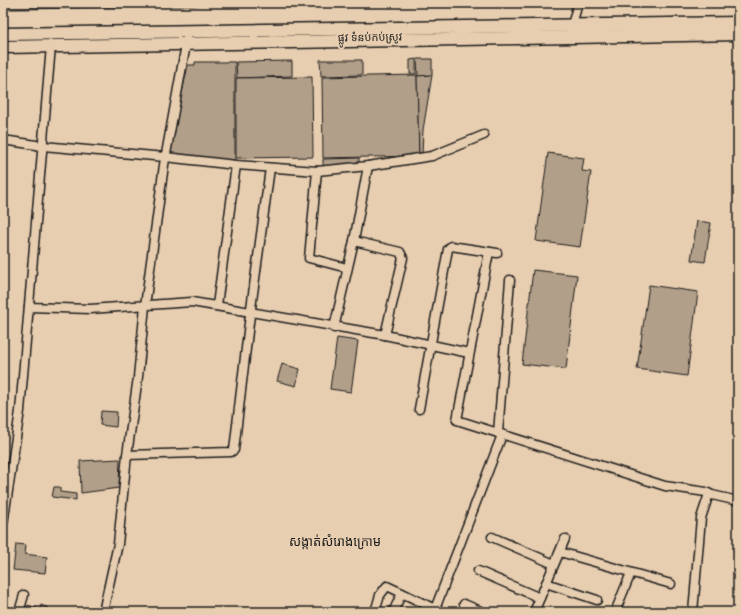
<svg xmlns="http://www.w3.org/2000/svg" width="741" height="615" font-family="'Gochi Hand','Noto Sans Khmer',sans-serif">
  <rect width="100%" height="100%" fill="#e8ceb0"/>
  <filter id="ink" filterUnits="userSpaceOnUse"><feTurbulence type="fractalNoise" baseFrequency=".025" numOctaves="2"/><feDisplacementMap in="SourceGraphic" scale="8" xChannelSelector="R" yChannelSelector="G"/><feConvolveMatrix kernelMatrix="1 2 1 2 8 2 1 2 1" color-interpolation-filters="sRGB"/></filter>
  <g filter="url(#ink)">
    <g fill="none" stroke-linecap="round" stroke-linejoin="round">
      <!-- stream -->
      <path stroke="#696054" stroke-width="2" d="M 3,9 L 199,5 L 199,3"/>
    </g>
    <!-- building -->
    <g fill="#b29f89" stroke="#1c1c1c">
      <path d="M 416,59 L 416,74 L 410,74 L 410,60 Z"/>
      <path d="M 417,59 L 432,59 L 432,75 L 418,76 Z"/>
      <path d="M 320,60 L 362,60 L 362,75 L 321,76 Z"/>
      <path d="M 292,61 L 292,76 L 237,78 L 236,62 Z"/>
      <path d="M 195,62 L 235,62 L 235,162 L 174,156 L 169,150 L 188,65 L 195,65 Z"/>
      <path d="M 417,75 L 419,156 L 323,158 L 322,77 Z"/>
      <path d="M 432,75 L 423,130 L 422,156 L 419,156 L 417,76 Z"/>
      <path d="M 312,77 L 313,157 L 236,158 L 236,78 Z"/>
      <path d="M 548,153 L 584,158 L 582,171 L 591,172 L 580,247 L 536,241 Z"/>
      <path d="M 359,158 L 359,163 L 323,167 L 323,159 Z"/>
      <path d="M 697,221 L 711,223 L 705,262 L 691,260 Z"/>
      <path d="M 533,270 L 577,275 L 566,369 L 522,364 Z"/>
      <path d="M 649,285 L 698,292 L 687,376 L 637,369 Z"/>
      <path d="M 337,338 L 358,341 L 351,392 L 330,389 Z"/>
      <path d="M 282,364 L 300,369 L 296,386 L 277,381 Z"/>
      <path d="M 101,411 L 117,412 L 116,427 L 100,425 Z"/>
      <path d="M 120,459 L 119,488 L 81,493 L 80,461 Z"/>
      <path d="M 54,487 L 60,487 L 60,492 L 76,494 L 76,500 L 52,497 Z"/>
      <path d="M 16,544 L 26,545 L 25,554 L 47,557 L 45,573 L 13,570 Z"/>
      <path d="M 28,605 L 37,608 L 36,612 L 25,612 Z"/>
      <path d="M 41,605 L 48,608 L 47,612 L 39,612 Z"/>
    </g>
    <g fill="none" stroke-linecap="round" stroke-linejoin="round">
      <!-- minor casing -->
      <g stroke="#1c1c1c" stroke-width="11">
        <g id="minor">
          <path d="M 572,25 L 578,3"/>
          <path d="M 3,140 L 43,146 L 165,157 L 236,165 L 317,171 L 368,166 L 432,156 L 484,135"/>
          <path d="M 317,171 L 309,258 L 347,268"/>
          <path d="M 354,241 L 400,252 L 403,258 L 385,335"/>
          <path d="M 489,252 L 457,420 L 665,486 L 706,492 L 712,495 L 738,501"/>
          <path d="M 217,305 L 236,165"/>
          <path d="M 29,307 L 90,309 L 192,302 L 385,335 L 469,353"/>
          <path d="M 334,328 L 354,241 L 368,166"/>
          <path d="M 419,409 L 448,249 L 451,246 L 497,253"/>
          <path d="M 498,433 L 510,280"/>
          <path d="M 127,455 L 231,452 L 234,450 L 249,323 L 270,168"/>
          <path d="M 3,524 L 20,411 L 51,46"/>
          <path d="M 492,537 L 554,564"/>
          <path d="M 560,552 L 671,584"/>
          <path d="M 478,571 L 540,598"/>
          <path d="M 546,583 L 597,600"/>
          <path d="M 464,604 L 483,612"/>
          <path d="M 19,612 L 24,595"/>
          <path d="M 103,612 L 118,544 L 127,455 L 138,377 L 145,306 L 164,165 L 187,39"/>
          <path d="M 375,612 L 380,595 L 387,586 L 402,593"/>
          <path d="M 393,612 L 402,593 L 435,609"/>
          <path d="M 436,612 L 435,609 L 502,435"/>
          <path d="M 534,612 L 565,539"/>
          <path d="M 615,612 L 631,573"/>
          <path d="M 693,612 L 701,518 L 709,494"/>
        </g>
      </g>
      <!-- primary casing -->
      <g stroke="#1c1c1c" stroke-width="15">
        <g id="primary">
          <path d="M 3,34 L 738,23"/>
          <path d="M 3,47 L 738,34"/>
        </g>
      </g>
      <!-- minor -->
      <use href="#minor" stroke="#e8ceb0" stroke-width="8"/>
      <!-- primary -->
      <use href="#primary" stroke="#e8ceb0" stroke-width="12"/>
    </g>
  </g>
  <g text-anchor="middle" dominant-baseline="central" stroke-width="4" stroke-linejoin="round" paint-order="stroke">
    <!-- street labels -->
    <g font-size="11" fill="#1c1c1c" stroke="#e8ceb0">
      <text transform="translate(370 39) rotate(-1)">ផ្លូវ ទំនប់កប់ស្រូវ</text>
    </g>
    <!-- quarter labels -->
    <g font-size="13" fill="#1c1c1c" stroke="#e8ceb0">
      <text x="335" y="543">សង្កាត់សំរោងក្រោម</text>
    </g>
  </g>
  <!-- margin -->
  <rect width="741" height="615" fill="none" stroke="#e8ceb0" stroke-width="16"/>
  <rect x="8" y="8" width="725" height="599" fill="none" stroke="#1c1c1c" stroke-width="1.5" filter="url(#ink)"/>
</svg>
